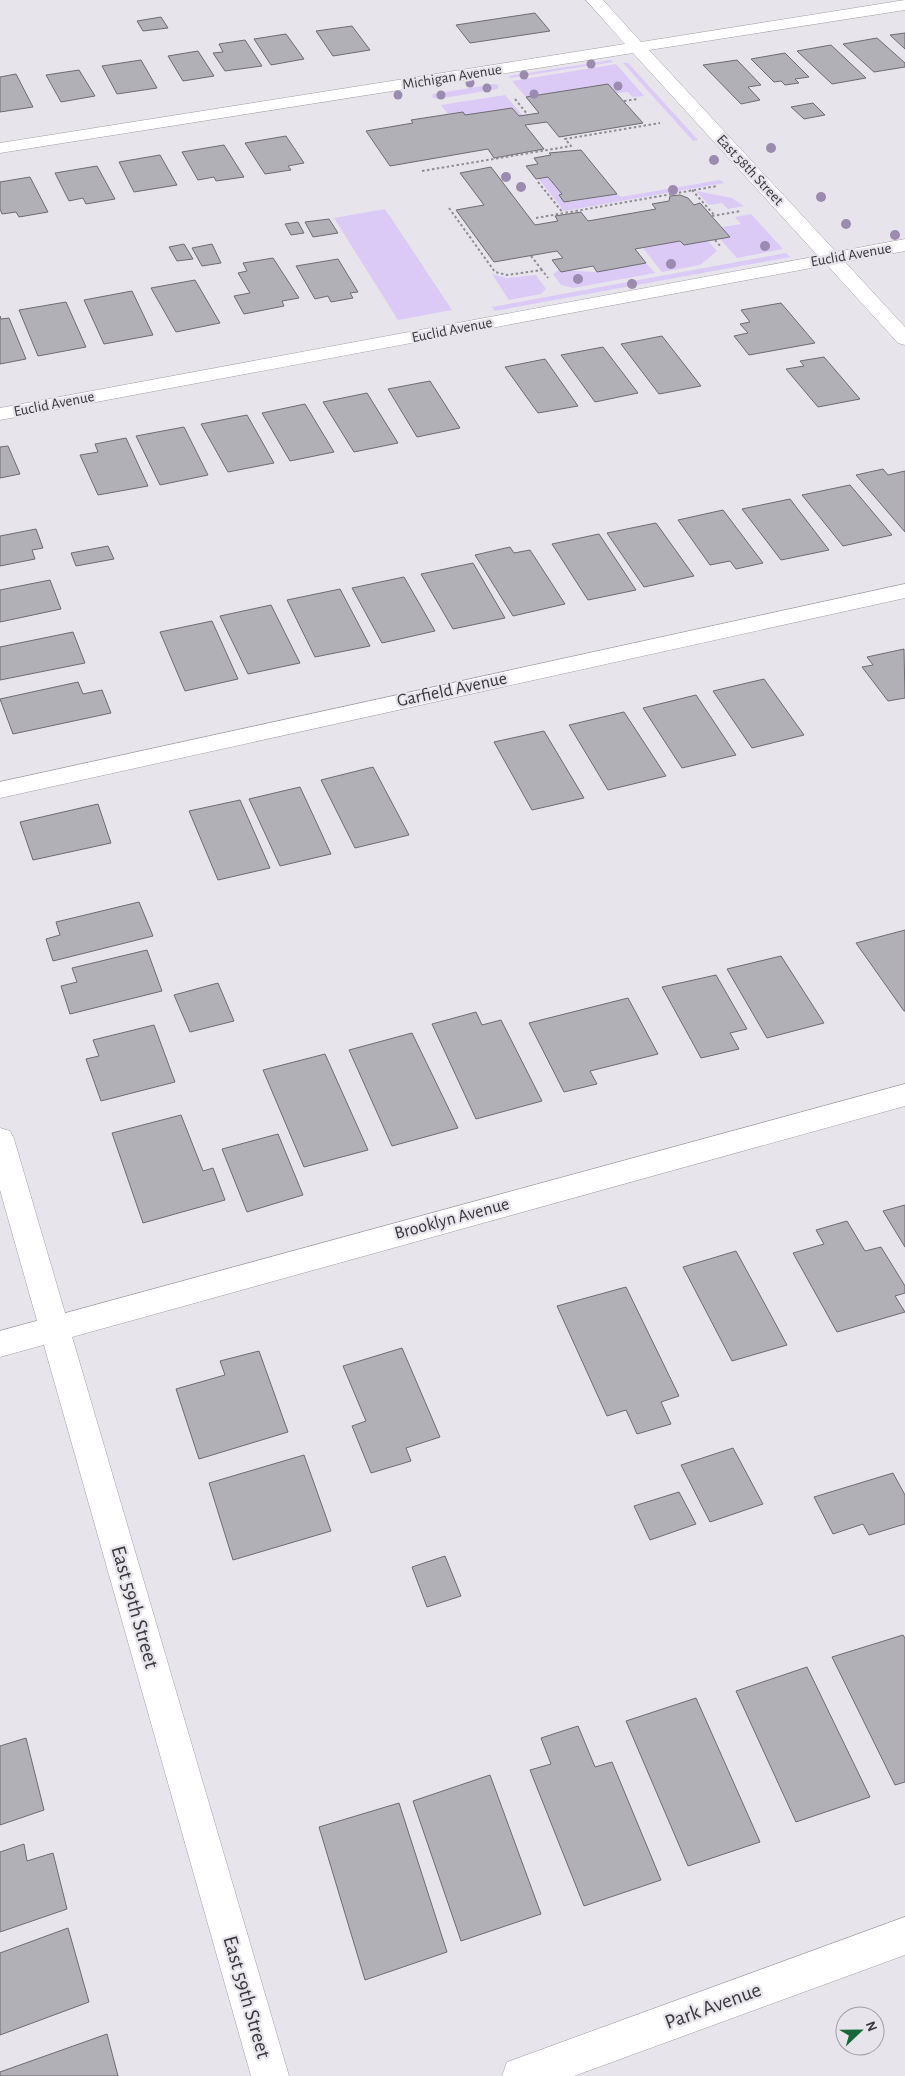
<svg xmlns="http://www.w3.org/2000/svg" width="905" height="2076" font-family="'Alegreya Sans',sans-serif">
  <rect width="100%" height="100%" fill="#e7e4ec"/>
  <!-- green -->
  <g fill="#dbcaf6">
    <path d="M 611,60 L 613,62 L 510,78 L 509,76 Z"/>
    <path d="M 623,63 L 628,63 L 698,140 L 693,141 Z"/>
    <path d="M 616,64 L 644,96 L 633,97 L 628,92 L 617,93 L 608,84 L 526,97 L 512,81 Z"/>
    <path d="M 494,84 L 498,85 L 498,89 L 437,99 L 432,97 L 433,94 Z"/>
    <path d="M 505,95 L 523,116 L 519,116 L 512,108 L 465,115 L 462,112 L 448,114 L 441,105 Z"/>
    <path d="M 548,177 L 562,194 L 559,196 L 563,201 L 569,202 L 617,194 L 621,197 L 720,180 L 724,183 L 564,211 L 538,178 Z"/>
    <path d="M 696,191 L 732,198 L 744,206 L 728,209 L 722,203 L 709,205 Z"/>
    <path d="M 385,209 L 452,310 L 398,320 L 334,218 Z"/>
    <path d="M 751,214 L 783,249 L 737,258 L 720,239 L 730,237 L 722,227 L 741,224 L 735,217 Z"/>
    <path d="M 680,241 L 684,245 L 708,241 L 717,251 L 700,265 L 662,272 L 643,248 Z"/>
    <path d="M 786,253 L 790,257 L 495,311 L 492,307 Z"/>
    <path d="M 646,263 L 655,273 L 573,288 L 561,285 L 553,274 L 559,270 L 594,272 Z"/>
    <path d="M 492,274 L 507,278 L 536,275 L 546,289 L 541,294 L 509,300 Z"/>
  </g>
  <!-- building -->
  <g fill="#b2b0b7" stroke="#6e6b72">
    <path d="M 535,13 L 550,31 L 470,43 L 456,25 Z"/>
    <path d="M 161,17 L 168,28 L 143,31 L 137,21 Z"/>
    <path d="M 352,26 L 370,50 L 333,56 L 316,31 Z"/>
    <path d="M 905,33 L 905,49 L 890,35 Z"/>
    <path d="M 286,34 L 304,59 L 271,65 L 254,39 Z"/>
    <path d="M 877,38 L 905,63 L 905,67 L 874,72 L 843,44 Z"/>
    <path d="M 245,40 L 262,66 L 225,71 L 213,53 L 223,52 L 219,44 Z"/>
    <path d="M 831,45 L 866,78 L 832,84 L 797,51 Z"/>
    <path d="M 198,51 L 214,76 L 183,81 L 168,56 Z"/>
    <path d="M 785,53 L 809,77 L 795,79 L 799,83 L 785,85 L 781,81 L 774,82 L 751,59 Z"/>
    <path d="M 141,60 L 157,88 L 117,94 L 102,66 Z"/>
    <path d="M 737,60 L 761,85 L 748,87 L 760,100 L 741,104 L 703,65 Z"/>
    <path d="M 79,70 L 95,96 L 61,102 L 46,75 Z"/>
    <path d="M 16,74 L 33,107 L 0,112 L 0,77 Z"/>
    <path d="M 608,84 L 643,123 L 559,137 L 547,122 L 525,125 L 544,149 L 494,158 L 488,149 L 390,166 L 366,131 L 413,123 L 411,120 L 463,112 L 465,115 L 512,108 L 519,116 L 539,113 L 526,97 Z"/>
    <path d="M 813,103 L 825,115 L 804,119 L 791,107 Z"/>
    <path d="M 286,136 L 304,163 L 288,166 L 291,170 L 265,174 L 245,143 Z"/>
    <path d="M 224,145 L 244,177 L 216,181 L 214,177 L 198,180 L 182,152 Z"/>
    <path d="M 581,150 L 617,194 L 564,202 L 559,195 L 562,194 L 548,177 L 536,179 L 526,166 L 538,164 L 534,158 L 551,155 L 549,153 Z"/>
    <path d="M 160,155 L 177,185 L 134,192 L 119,162 Z"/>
    <path d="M 97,166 L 115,199 L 86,204 L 83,198 L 69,201 L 55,173 Z"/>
    <path d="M 491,167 L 535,225 L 558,221 L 555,216 L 581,212 L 588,221 L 656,209 L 652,204 L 669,201 L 670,196 L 680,195 L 688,198 L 694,205 L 700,203 L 730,237 L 684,245 L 680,241 L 635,249 L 646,263 L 597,272 L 593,266 L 561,272 L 552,260 L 563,258 L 557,251 L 494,262 L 456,210 L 484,205 L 460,173 Z"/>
    <path d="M 30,177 L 48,212 L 19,217 L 16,212 L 2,214 L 0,209 L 0,182 Z"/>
    <path d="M 329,219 L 338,233 L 313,237 L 305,222 Z"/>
    <path d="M 298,222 L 304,233 L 291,235 L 285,224 Z"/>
    <path d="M 184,244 L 193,259 L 177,261 L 169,247 Z"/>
    <path d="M 212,244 L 221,263 L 202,266 L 192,248 Z"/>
    <path d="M 273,258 L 299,298 L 282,301 L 284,306 L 244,314 L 234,296 L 250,293 L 238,273 L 247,271 L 243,263 Z"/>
    <path d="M 338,259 L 358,292 L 350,293 L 353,298 L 331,302 L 328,296 L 315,299 L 296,266 Z"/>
    <path d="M 195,280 L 220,323 L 176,332 L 151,288 Z"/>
    <path d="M 132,291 L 153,335 L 104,344 L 84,300 Z"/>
    <path d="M 66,302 L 86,347 L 38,356 L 19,310 Z"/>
    <path d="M 781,303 L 815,343 L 749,355 L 734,336 L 748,333 L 740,324 L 750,322 L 741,310 Z"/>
    <path d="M 0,316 L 1,319 L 9,318 L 26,359 L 0,364 Z"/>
    <path d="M 662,336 L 701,386 L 659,394 L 621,344 Z"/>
    <path d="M 603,347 L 638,393 L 595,402 L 561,355 Z"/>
    <path d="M 824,357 L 860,399 L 818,407 L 786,369 L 804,366 L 800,361 Z"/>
    <path d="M 545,359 L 578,406 L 538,413 L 505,367 Z"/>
    <path d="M 430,381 L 460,428 L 417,437 L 388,389 Z"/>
    <path d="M 367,393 L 398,443 L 354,452 L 323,402 Z"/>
    <path d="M 305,404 L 334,452 L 290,461 L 262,413 Z"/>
    <path d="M 247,415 L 274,463 L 228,472 L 201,424 Z"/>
    <path d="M 184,427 L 208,475 L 160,485 L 136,436 Z"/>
    <path d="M 126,438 L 148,486 L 98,495 L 80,455 L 98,452 L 95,444 Z"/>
    <path d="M 8,446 L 20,474 L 0,478 L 0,447 Z"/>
    <path d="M 883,469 L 888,475 L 905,471 L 905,532 L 856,475 Z"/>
    <path d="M 850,485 L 892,535 L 843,546 L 802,495 Z"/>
    <path d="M 790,499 L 829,550 L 781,560 L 742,509 Z"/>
    <path d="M 723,510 L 763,563 L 736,569 L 730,561 L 710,565 L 678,520 Z"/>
    <path d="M 656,523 L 694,576 L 644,587 L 607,533 Z"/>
    <path d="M 36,529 L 43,548 L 32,550 L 35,559 L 0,566 L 0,536 Z"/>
    <path d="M 599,534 L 636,590 L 588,600 L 552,544 Z"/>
    <path d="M 108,546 L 114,559 L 76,566 L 71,553 Z"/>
    <path d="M 510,547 L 514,553 L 530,550 L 565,604 L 513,616 L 475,555 Z"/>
    <path d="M 473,563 L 505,618 L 453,629 L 421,574 Z"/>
    <path d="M 404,577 L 435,631 L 382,643 L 352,588 Z"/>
    <path d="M 50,580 L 61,609 L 0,622 L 0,590 Z"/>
    <path d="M 340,589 L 370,646 L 315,657 L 287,600 Z"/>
    <path d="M 271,605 L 300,663 L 248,674 L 220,616 Z"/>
    <path d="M 212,621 L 238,679 L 185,691 L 160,632 Z"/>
    <path d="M 73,632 L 85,663 L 0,680 L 0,647 Z"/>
    <path d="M 904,649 L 905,698 L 888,701 L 862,667 L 873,665 L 867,657 Z"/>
    <path d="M 764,679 L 804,735 L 752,748 L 713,691 Z"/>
    <path d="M 78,682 L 83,694 L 102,690 L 111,713 L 13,734 L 0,699 Z"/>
    <path d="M 696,695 L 736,755 L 682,768 L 643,708 Z"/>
    <path d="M 624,712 L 666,776 L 608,790 L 569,725 Z"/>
    <path d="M 544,731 L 584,798 L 532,810 L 494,742 Z"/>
    <path d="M 373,767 L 409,835 L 355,848 L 321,780 Z"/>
    <path d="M 300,787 L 331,854 L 280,866 L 249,799 Z"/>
    <path d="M 240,800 L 270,868 L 218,880 L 189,811 Z"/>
    <path d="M 98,804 L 111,843 L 33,860 L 20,822 Z"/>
    <path d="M 139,902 L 153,936 L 53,961 L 46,939 L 60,935 L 56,922 Z"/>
    <path d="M 905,930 L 905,1011 L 904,1011 L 856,943 Z"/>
    <path d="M 147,950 L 162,991 L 70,1014 L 61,986 L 77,982 L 72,968 Z"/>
    <path d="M 781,956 L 824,1023 L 767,1038 L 727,969 Z"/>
    <path d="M 716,975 L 747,1029 L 730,1033 L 739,1049 L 701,1058 L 662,987 Z"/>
    <path d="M 218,983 L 234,1021 L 190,1032 L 174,995 Z"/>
    <path d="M 628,998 L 658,1054 L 590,1071 L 597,1084 L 564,1092 L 529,1023 Z"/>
    <path d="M 476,1012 L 482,1025 L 501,1020 L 542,1101 L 476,1119 L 432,1024 Z"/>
    <path d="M 154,1025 L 175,1082 L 101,1101 L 86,1059 L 99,1056 L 93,1040 Z"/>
    <path d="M 412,1033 L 458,1128 L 392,1146 L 349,1050 Z"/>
    <path d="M 325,1054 L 368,1150 L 304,1167 L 263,1070 Z"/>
    <path d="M 181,1115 L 203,1171 L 213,1168 L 225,1200 L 143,1223 L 112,1133 Z"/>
    <path d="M 278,1134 L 303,1195 L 247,1212 L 222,1149 Z"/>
    <path d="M 905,1205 L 905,1247 L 883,1211 Z"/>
    <path d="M 847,1221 L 865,1251 L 881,1247 L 905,1286 L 905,1293 L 895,1296 L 905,1312 L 837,1332 L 793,1253 L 824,1244 L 816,1230 Z"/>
    <path d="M 736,1251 L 787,1345 L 732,1361 L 683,1267 Z"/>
    <path d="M 626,1287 L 679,1396 L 661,1402 L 671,1424 L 637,1434 L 626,1410 L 607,1416 L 557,1306 Z"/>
    <path d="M 402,1348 L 440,1437 L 406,1448 L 411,1461 L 371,1473 L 352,1426 L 366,1421 L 343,1366 Z"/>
    <path d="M 259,1351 L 288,1432 L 199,1459 L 176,1389 L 225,1375 L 220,1361 Z"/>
    <path d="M 733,1448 L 763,1504 L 710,1522 L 681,1465 Z"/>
    <path d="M 304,1455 L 331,1531 L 233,1560 L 209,1483 Z"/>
    <path d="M 893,1473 L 905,1495 L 905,1524 L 869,1535 L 863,1524 L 833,1534 L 814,1497 Z"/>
    <path d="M 679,1492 L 696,1524 L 650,1540 L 634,1506 Z"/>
    <path d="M 445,1556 L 461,1596 L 427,1607 L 412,1567 Z"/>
    <path d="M 903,1635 L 905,1638 L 905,1782 L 895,1785 L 832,1657 Z"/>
    <path d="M 807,1667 L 870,1797 L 796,1822 L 736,1691 Z"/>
    <path d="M 696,1698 L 760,1842 L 688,1866 L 626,1721 Z"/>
    <path d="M 578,1726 L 595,1767 L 612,1762 L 661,1880 L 584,1906 L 530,1770 L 551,1764 L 541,1738 Z"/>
    <path d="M 26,1738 L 44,1810 L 0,1825 L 0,1746 Z"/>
    <path d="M 490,1775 L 541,1914 L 461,1941 L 413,1801 Z"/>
    <path d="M 399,1803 L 447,1952 L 365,1980 L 319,1827 Z"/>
    <path d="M 24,1844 L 27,1861 L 53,1853 L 67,1909 L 0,1932 L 0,1852 Z"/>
    <path d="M 68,1928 L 89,2002 L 0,2035 L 0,1953 Z"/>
    <path d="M 107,2034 L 118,2076 L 0,2076 L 0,2072 Z"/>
  </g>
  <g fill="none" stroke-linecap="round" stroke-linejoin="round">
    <!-- street casing -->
    <g stroke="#a29fa7" stroke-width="1">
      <g id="street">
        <path d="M 586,0 L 603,0 L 641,42 L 905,0 L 905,10 L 649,50 L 836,252 L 905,239 L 905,251 L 845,262 L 905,327 L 905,345 L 898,343 L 827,265 L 0,420 L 0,408 L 818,256 L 633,53 L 0,153 L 0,143 L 625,44 Z"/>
        <path d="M 905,584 L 905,598 L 0,798 L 0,782 Z"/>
        <path d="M 905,1084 L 905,1106 L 0,1357 L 0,1331 Z"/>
        <path d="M 905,1917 L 905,1955 L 574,2076 L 502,2076 L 507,2062 L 521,2057 Z"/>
      </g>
    </g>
    <!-- secondary casing -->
    <g stroke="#a29fa7" stroke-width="1">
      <path id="secondary" d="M 0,1128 L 10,1131 L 14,1139 L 289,2076 L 251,2076 L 0,1190 Z"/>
    </g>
    <!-- path -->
    <g stroke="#8f8d92" stroke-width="2" stroke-dasharray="2.5 2.5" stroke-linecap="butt">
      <path d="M 515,99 L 528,115"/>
      <path d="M 624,101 L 638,99"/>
      <path d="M 422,171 L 571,146 L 565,139 L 660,123"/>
      <path d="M 538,182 L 563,213"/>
      <path d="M 692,190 L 715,216"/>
      <path d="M 449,208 L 495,272 L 507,275 L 542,270 L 548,278"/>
      <path d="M 712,216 L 741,211"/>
      <path d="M 536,218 L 717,186"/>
      <path d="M 715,240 L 721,247"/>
      <path d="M 531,256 L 542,270"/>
    </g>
    <!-- street -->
    <use href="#street" fill="#fff" fill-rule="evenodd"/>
    <!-- secondary -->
    <use href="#secondary" fill="#fff" fill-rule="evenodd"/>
  </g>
  <!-- trees -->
  <g fill="#9b8bae">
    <circle cx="591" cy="64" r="4.5"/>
    <circle cx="524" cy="75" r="4.5"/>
    <circle cx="470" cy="83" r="4.5"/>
    <circle cx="618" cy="86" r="4.5"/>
    <circle cx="487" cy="88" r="4.5"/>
    <circle cx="534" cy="94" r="4.5"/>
    <circle cx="398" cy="95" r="4.5"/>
    <circle cx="441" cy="95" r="4.5"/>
    <circle cx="771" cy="148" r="5"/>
    <circle cx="714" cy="160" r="5"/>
    <circle cx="506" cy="177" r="5"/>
    <circle cx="521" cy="187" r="5"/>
    <circle cx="673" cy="190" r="5"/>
    <circle cx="821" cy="197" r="5"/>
    <circle cx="846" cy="224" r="5"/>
    <circle cx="895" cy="235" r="5"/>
    <circle cx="765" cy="246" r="5"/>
    <circle cx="671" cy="264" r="5"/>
    <circle cx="578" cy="279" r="5"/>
    <circle cx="632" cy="284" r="5"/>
  </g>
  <g text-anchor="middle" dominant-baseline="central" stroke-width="4.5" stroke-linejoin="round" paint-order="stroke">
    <!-- far-street labels -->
    <g font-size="15" fill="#38373a" stroke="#e7e4ec">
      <text transform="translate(452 77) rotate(-9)">Michigan Avenue</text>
      <text transform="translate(750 170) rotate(47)">East 58th Street</text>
      <text transform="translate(851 255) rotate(-10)">Euclid Avenue</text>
      <text transform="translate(452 330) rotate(-11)">Euclid Avenue</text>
      <text transform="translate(54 404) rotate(-11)">Euclid Avenue</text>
    </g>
    <!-- street labels -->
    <g font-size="18" fill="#38373a" stroke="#e7e4ec">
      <text transform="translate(452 690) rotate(-12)">Garfield Avenue</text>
      <text transform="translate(452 1219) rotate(-15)">Brooklyn Avenue</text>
    </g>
    <!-- near-street labels -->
    <g font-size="21" fill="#38373a" stroke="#e7e4ec">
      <text transform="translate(135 1607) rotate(74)">East 59th Street</text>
      <text transform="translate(247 1997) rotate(74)">East 59th Street</text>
      <text transform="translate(713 2006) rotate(-20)">Park Avenue</text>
    </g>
  </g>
  <!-- north arrow -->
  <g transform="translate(860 2031) rotate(68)"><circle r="24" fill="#e7e4ec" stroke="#a19fa5"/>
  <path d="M0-4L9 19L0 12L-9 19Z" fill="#166839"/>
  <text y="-8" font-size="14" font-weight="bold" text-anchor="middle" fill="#38373a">N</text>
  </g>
</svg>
